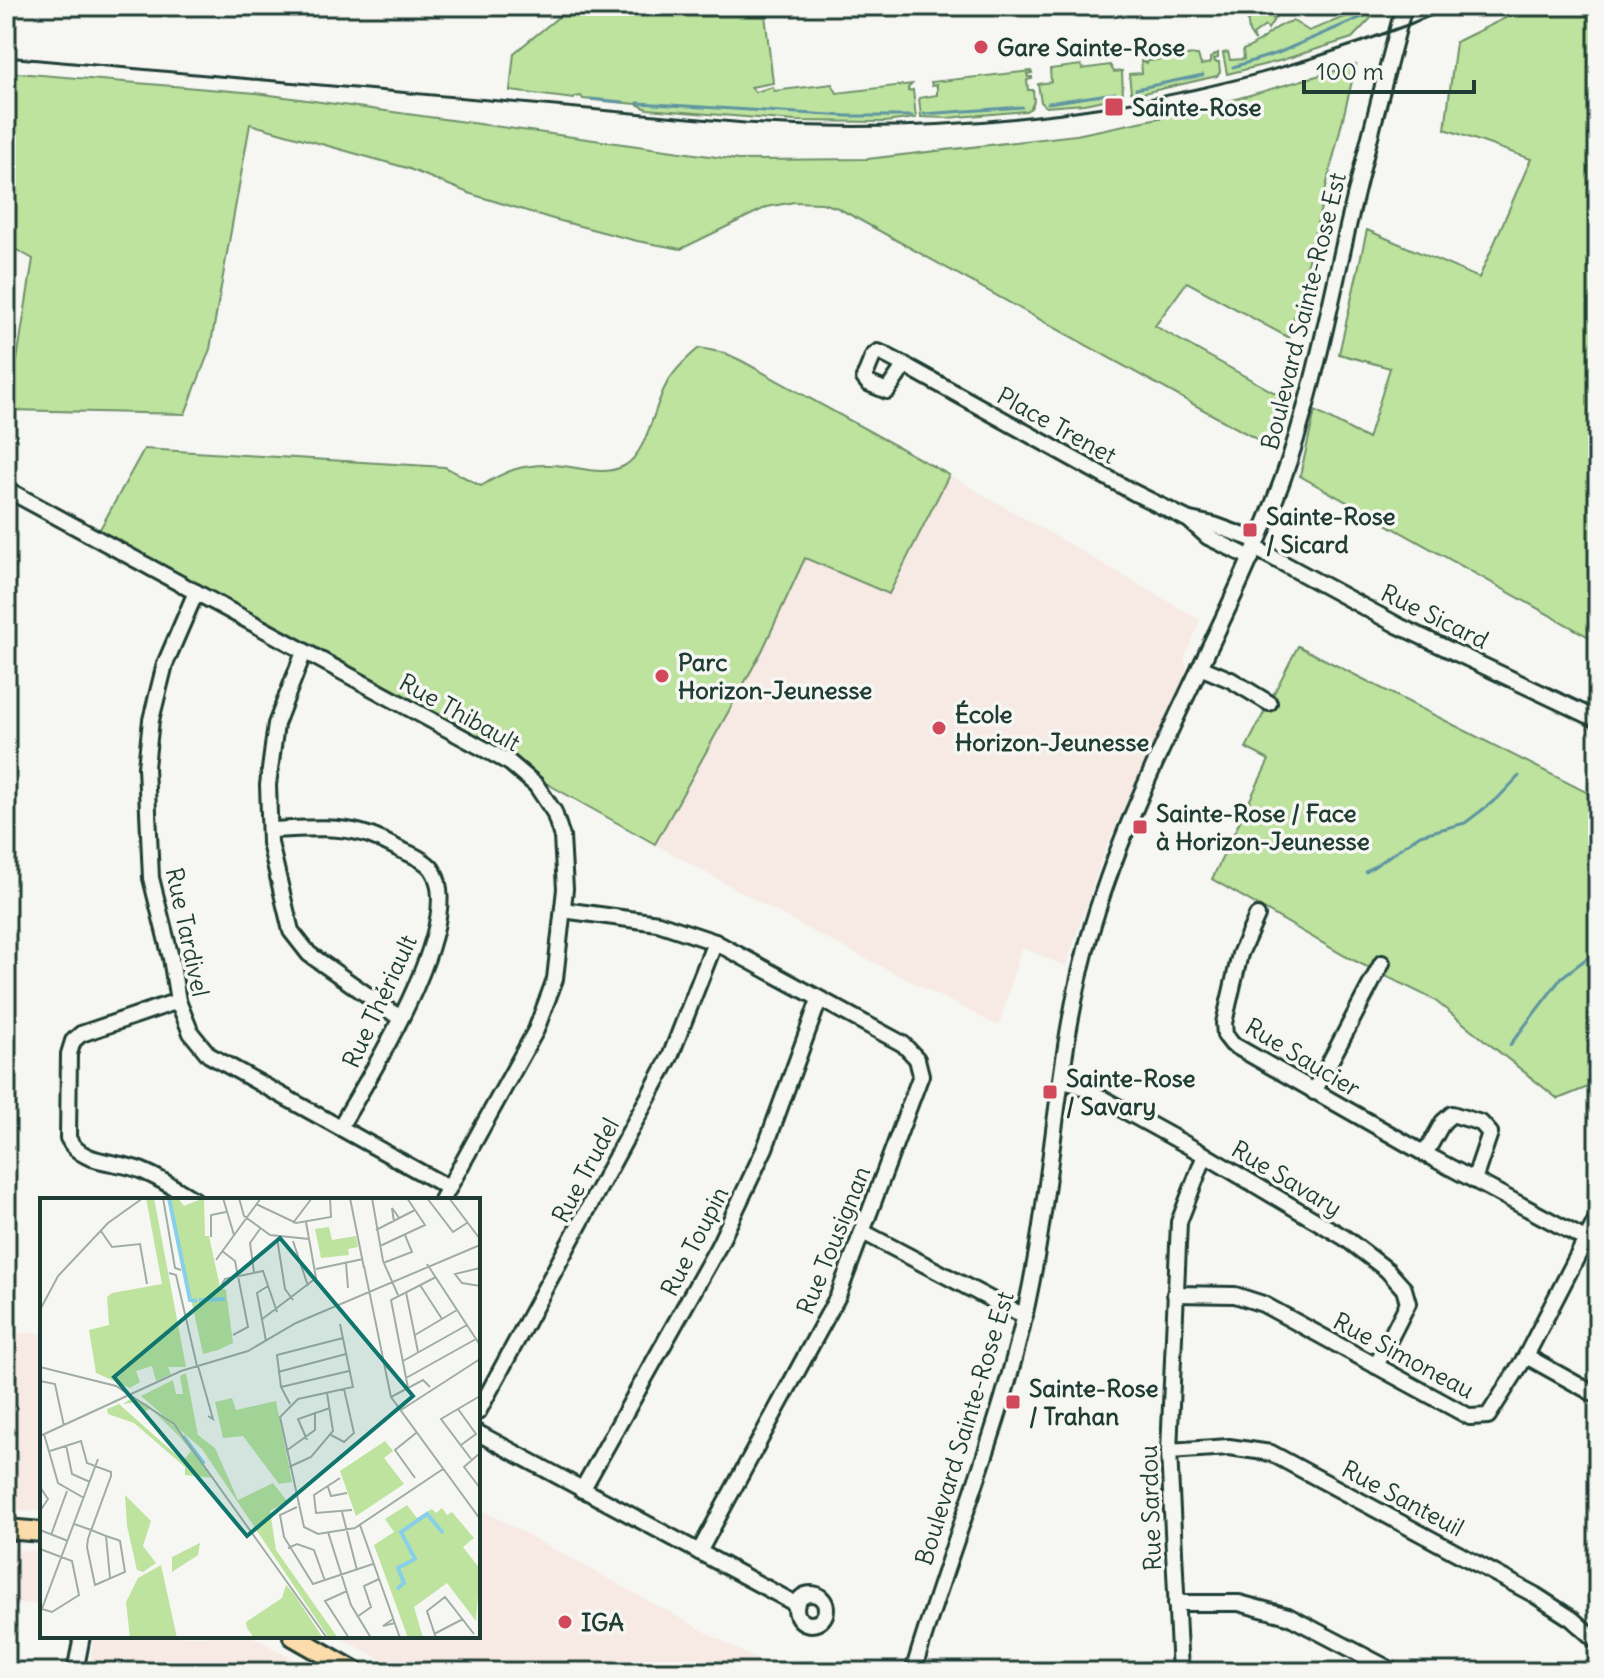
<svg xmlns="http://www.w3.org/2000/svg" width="1604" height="1678" font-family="Delius,sans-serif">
  <rect width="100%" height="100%" fill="#f6f6f2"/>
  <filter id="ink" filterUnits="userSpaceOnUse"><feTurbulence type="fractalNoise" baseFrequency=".0125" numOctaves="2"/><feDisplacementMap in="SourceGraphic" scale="16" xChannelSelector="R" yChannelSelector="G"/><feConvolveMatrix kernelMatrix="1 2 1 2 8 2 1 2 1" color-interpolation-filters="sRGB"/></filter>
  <g filter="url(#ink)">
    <!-- built -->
    <g fill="#f7e9e3">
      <path d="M 949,475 L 1200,620 L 1184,659 L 1187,669 L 1104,852 L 1066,966 L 1021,947 L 999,1026 L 806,928 L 655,844 L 762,651 L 805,557 L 889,593 Z"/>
      <path d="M 6,1333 L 42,1333 L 42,1511 L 6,1509 Z"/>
      <path d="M 478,1508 L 779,1672 L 405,1672 L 337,1636 L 478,1636 Z"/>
      <path d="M 6,1549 L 42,1552 L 42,1587 L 40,1587 L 36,1604 L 6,1603 Z"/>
      <path d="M 94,1636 L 252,1636 L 315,1672 L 89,1672 Z"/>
    </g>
    <!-- green -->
    <g fill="#bde39e" stroke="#6e9069" stroke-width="2">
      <path d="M 572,6 L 764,6 L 773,83 L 751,87 L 755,92 L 773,87 L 774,91 L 832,84 L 837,93 L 912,84 L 908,88 L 908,91 L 913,90 L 916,118 L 885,122 L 795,121 L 647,109 L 637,104 L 583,99 L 581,96 L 575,97 L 574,99 L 510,91 L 514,53 Z"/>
      <path d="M 1246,6 C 1261,6 1268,18 1275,18 L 1268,29 L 1265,26 L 1253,35 L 1255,41 L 1249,32 Z"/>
      <path d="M 1530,6 L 1598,6 L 1598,642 L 1300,476 L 1315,411 L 1368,439 L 1390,368 L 1339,354 L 1367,230 L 1479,278 L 1531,159 L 1445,129 L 1456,42 Z"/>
      <path d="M 1362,10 L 1370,10 L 1373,16 L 1352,38 L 1279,61 L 1227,74 L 1223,53 L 1228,52 L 1230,60 L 1244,59 L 1243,50 C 1263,44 1272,25 1293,21 L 1309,31 Z"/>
      <path d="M 1218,53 L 1218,58 L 1214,59 L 1215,62 L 1219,62 L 1220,72 L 1217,76 L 1135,95 L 1131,92 L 1129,74 L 1142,73 L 1141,61 L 1147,63 L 1148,61 L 1194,55 L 1198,55 L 1201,65 L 1210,63 L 1210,58 Z"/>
      <path d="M 1081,65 L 1082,69 L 1110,65 L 1114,72 L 1122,71 L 1123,96 L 1084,104 L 1046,107 L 1041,102 L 1038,84 L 1051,82 L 1050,69 Z"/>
      <path d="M 1356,65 L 1289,338 L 1187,282 L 1155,326 L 1284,398 L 1269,446 L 838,208 L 822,203 L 794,202 L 767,207 L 681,249 L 637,241 L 553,219 L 471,194 L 407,168 L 250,124 L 210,349 L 185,414 L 9,410 L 33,259 L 6,244 L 6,72 L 256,93 L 738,160 L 867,159 L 1076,135 L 1193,111 Z"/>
      <path d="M 1031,71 L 1032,73 L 1027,74 L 1028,77 L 1032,77 L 1032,79 L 1027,80 L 1028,90 L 1033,90 L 1034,101 L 1031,108 L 1026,111 L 947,118 L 921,117 L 919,98 L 937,95 L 937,85 L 932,86 L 931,82 Z"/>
      <path d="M 699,348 L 725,353 L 742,361 L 949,475 L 889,594 L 805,558 L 762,651 L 655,844 L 510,763 L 95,538 L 144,449 L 445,467 L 481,486 C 506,471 521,464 551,465 C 576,465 600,478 624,466 C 647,454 654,406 666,385 C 674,370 687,358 699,348 Z"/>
      <path d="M 1298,646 L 1598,798 L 1598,1083 L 1558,1099 L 1433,999 L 1345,956 L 1212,879 L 1269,760 L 1246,748 Z"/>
    </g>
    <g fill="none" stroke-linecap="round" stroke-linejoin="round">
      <!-- stream -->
      <g stroke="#5e95a1" stroke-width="3">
        <path d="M 1233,67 L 1278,53 L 1364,16"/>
        <path d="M 1136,89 L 1203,75"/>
        <path d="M 590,99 L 623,102"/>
        <path d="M 638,103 L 847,116 L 912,116"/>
        <path d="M 1048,103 L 1115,93"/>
        <path d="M 924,114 L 1022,107"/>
        <path d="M 1366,872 L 1420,835 L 1465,823 L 1498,798 L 1519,776"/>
        <path d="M 1510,1045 L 1562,977 L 1598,950"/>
      </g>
      <!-- minor casing -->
      <g stroke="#1f3d34" stroke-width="20">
        <g id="minor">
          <path d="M 905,365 L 887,391 L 868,383 L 864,378 L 873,356 L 878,352 L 885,355 L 910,368 L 1133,492 L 1189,520 L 1208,537 L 1251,558"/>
          <path d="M 6,489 L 510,763 L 536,785 L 554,812 L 562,837 L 565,889 L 555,979 L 536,1030 L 442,1200"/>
          <path d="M 1190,520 L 1214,525 L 1258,541"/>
          <path d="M 1255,548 L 1399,626 L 1598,720"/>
          <path d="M 196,592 L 165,664 L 151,720 L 146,767 L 151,878 L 171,958 L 178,1001 L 191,1033 L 209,1055 L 449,1188"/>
          <path d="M 304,652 L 276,724 L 268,785 L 270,843 L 291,931 L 309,954 L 400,1018"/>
          <path d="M 1200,667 L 1231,680 L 1269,703"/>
          <path d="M 270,830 C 300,829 333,825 362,833 C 375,836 389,844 401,850 C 411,854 426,861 432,869 C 468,921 368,1079 340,1127"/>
          <path d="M 563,910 L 658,923 L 715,942 L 903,1044 L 917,1059 L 921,1075 L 838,1296 L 699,1552"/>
          <path d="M 1257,916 L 1240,954 L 1224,1023 L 1225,1035 L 1232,1044 L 1425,1154 L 1598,1246"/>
          <path d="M 178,1001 L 81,1034 L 73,1041 L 69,1054 L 68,1138 C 81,1165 115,1160 140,1170 C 159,1177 177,1190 195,1200"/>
          <path d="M 1062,1081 L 1078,1085 L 1205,1155 L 1345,1238 L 1387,1270 L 1404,1289 L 1408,1303 L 1376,1366"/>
          <path d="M 1314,1092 L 1382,963"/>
          <path d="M 1425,1154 L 1443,1122 L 1452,1114 L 1481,1123 L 1490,1133 L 1474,1180"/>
          <path d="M 863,1232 L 1009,1309 L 1025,1315"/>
          <path d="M 1175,1294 L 1235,1295 L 1263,1304 L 1470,1417 L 1488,1416 L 1526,1356 L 1598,1216"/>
          <path d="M 1526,1356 L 1598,1396"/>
          <path d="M 478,1412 L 670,1057 L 715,942"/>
          <path d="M 478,1433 L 796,1604"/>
          <path d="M 1169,1451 L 1229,1447 L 1271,1453 L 1535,1595 L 1572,1619 L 1598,1642"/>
          <path d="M 582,1490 L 718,1247 L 765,1148 L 819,1000"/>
          <circle cx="811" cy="1609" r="15"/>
          <path d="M 1176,1603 L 1239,1603 L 1288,1616 L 1395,1672"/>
          <path d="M 75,1672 L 82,1636"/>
          <path d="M 913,1672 C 949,1549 1001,1429 1027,1304 C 1054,1179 1056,1047 1093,924 C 1139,770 1226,632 1282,481 C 1310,404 1326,324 1344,244 C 1362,164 1383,85 1404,6"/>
          <path d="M 1180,1672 L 1169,1451 L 1179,1222 L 1205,1155"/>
          <path d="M 1595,1672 L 1598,1669"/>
        </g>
      </g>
      <!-- major casing -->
      <g stroke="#1f3d34" stroke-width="24">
        <g id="major">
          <path d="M 6,1529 L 42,1532"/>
          <path d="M 293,1636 L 356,1672"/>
        </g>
      </g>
      <!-- minor -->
      <use href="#minor" stroke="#f6f6f2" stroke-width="14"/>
      <!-- major -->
      <use href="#major" stroke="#fddcac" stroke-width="18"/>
      <!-- rail -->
      <path stroke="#1f3d34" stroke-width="3" d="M 6,57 L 745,123 C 988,139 1229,102 1454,6"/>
    </g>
  </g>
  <!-- markers -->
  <g fill="#d1495b" stroke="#f6f6f2" stroke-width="3">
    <circle cx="981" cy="47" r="8"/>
    <rect x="1104" y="97" width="20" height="20" rx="4"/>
    <rect x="1242" y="522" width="16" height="16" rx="4"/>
    <circle cx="662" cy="676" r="8"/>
    <circle cx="939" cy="728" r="8"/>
    <rect x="1132" y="819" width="16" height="16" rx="4"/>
    <rect x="1042" y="1084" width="16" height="16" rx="4"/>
    <rect x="1005" y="1394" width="16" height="16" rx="4"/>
    <circle cx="565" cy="1622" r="8"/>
  </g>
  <g text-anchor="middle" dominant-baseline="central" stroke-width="7" stroke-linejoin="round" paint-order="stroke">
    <!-- poi labels -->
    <g font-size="24" font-weight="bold" fill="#1f3d34" stroke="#f6f6f2" text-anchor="start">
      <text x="997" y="47">Gare Sainte-Rose</text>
      <text x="1132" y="107">Sainte-Rose</text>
      <text x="1266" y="516">Sainte-Rose<tspan x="1266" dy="28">/ Sicard</tspan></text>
      <text x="678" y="662">Parc<tspan x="678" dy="28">Horizon-Jeunesse</tspan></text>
      <text x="955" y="714">École<tspan x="955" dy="28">Horizon-Jeunesse</tspan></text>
      <text x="1156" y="813">Sainte-Rose / Face<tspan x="1156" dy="28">à Horizon-Jeunesse</tspan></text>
      <text x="1066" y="1078">Sainte-Rose<tspan x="1066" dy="28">/ Savary</tspan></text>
      <text x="1029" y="1388">Sainte-Rose<tspan x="1029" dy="28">/ Trahan</tspan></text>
      <text x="581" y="1622">IGA</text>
    </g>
    <!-- street labels -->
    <g font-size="24" fill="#1f3d34" stroke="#f6f6f2">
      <text transform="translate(1303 311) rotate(-76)">Boulevard Sainte-Rose Est</text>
      <text transform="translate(1057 425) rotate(29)">Place Trenet</text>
      <text transform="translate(1435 616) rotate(26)">Rue Sicard</text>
      <text transform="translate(460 712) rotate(29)">Rue Thibault</text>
      <text transform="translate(188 932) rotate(78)">Rue Tardivel</text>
      <text transform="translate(379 1001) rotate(-65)">Rue Thériault</text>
      <text transform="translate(1303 1057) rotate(31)">Rue Saucier</text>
      <text transform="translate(585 1170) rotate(-62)">Rue Trudel</text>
      <text transform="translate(1287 1178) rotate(31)">Rue Savary</text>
      <text transform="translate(833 1240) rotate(-68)">Rue Tousignan</text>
      <text transform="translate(694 1241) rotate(-63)">Rue Toupin</text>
      <text transform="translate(1404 1355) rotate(28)">Rue Simoneau</text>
      <text transform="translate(964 1428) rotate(-73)">Boulevard Sainte-Rose Est</text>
      <text transform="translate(1403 1498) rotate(28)">Rue Santeuil</text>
      <text transform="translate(1150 1508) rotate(-92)">Rue Sardou</text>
    </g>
  </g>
  <!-- overview -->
  <g transform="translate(40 1198)">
    <rect width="440" height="440" fill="#f6f6f2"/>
    <path d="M 106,0 L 114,0 L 146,169 L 128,169 L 131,176 L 116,183 L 112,168 L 96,173 L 100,184 L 90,190 L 56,175 L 49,132 L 69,127 L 67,99 L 72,95 L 122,86 ZM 129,0 L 138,0 L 144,8 L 164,0 L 165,38 L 169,38 L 180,89 L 186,92 L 193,145 L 178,152 L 163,156 ZM 289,29 L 292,42 L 316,38 L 318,49 L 308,51 L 309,57 L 281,60 L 275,31 ZM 146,175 L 158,237 L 175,250 L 198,302 L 233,285 L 247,303 L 230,313 L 236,352 L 298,440 L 289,440 L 162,251 L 101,198 L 133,182 L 136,196 L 143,196 L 140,178 ZM 92,200 L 107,206 L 134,228 L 174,280 L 145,277 L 145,269 L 94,225 L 68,216 L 67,211 L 79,206 L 143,263 L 151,253 L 140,239 L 110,210 L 103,215 L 98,204 L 83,206 ZM 192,200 L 196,212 L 236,203 L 252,284 L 239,286 L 203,238 L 183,240 L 175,204 ZM 345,243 L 353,253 L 344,260 L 364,286 L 316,318 L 300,273 ZM 85,297 L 111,323 L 103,348 L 116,365 L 103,374 L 97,372 L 87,328 ZM 367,307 L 377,320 L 392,311 L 396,315 L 402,310 L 407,317 L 412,314 L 434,340 L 423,349 L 440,371 L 436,423 L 407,385 L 374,409 L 383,440 L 368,440 L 334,347 L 354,334 L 345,321 ZM 160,345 L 158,357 L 132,374 L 132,359 ZM 121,367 L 137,440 L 90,440 L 86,404 L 98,380 ZM 246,387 L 254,396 L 283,440 L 214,440 L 207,430 L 206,424 L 242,400 Z" fill="#bde39e"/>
    <path fill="none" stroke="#88d0e9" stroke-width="4" d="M 129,0 L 150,102 L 157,103M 159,102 L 185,101M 143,238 L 164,266M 357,391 L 364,385 L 358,370 L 375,361 L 361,334 L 387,316 L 403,335"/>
    <path fill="none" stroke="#a0aca6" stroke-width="2" d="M 123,0 L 135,70 L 141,72M 183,0 L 194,37M 199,0 L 204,18 L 230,37 L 269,41M 310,0 L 324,70M 332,0 L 343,63 L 358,97M 387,0 L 413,34 L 427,25M 409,0 L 440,41M 216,6 L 256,25 L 291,19 L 290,0M 354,24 L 352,10 L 360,21M 253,25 L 272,0M 336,32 L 375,12M 61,33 L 72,49 L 100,46 L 107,86M 171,39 L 171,17 L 186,14M 237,40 L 245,91 L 253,102M 253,43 L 268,88M 340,48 L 385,27 L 367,0M 182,53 L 195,63 L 208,129 L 193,137M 176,62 L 221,0M 306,65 L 308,90M 343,65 L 372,54 L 365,37M 387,66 L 440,147M 324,68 L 351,199 L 440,321M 440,70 L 415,76 L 422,85 L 440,88M 276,71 L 323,61M 214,74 L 210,45 L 220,31M 129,75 L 136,77 L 157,168M 380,87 L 402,121M 181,88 L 185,81 L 223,73 L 237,114M 366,94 L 378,154M 0,112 L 18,78 L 68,25 L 103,0M 221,122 L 276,80 L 266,24M 300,126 L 313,189 L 258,201 L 240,219 L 264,329 L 278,336 L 315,330 L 403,271M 375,137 L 417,112M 226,143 L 217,95 L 228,88M 363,163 L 427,127M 158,168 L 173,221 L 168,218M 0,169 L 76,188 L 134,226 L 287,440M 238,174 L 306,156M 366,180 L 436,141M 0,183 L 15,186 L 24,228M 241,189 L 309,173M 368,190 L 351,102 L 396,79M 351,199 L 383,182 L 390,189M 250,206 L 241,189 L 237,157 L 303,140M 418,211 L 436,236 L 421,247M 361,212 L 440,161M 4,236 L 18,285 L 44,300M 291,237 L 304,244 L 314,235 L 304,191M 0,238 L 141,173 L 208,153 L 256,125 L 440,47M 267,242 L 258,221 L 290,210M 26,247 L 32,276 L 50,284M 10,253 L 41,243 L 47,265 L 71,274 L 71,278 L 52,330 L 51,332 L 48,341 L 47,349 L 55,387 L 85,374 L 80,343 L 78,342 L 66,338 L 51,332 L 40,328 L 34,326M 246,253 L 275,232 L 275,214M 440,255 L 424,269 L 440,290M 431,261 L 401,221 L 440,198M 249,269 L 271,259 L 293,233 L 287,195M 300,280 L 274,297 L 276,315 L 312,312M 375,280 L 355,252 L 376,235M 0,289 L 8,301 L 0,313M 288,289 L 291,298 L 307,295M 257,309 L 240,317 L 244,339 L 273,386 L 333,366M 302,314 L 317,372M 320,327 L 360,440M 0,332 L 28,343M 288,334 L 311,407 L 331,440M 11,337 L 27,293M 66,338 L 70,380M 248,350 L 257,346 L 274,352 L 285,383M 0,351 L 32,363 L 39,397 L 12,414 L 2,411M 307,393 L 285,403 L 309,440M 0,416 L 58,261M 317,419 L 331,409 L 324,388 L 339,381M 353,421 L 343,428 L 355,425M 394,436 L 423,421M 396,440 L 387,413 L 405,399 L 434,436"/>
    <path fill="#0f766e" fill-opacity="0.15" stroke="#0f766e" stroke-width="4" d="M 240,40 L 373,198 L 207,338 L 74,179 Z"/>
    <rect width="440" height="440" fill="none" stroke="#1f3d34" stroke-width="4"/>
  </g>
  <!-- margin -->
  <rect width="1604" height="1678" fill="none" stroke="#f6f6f2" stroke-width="32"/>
  <rect x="16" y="16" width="1572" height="1646" fill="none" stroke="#1f3d34" stroke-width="3" filter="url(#ink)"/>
  <!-- scale -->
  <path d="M1304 80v12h170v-12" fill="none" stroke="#1f3d34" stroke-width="4"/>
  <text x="1316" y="80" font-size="24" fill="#1f3d34" stroke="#f6f6f2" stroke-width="6" paint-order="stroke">100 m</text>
</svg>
